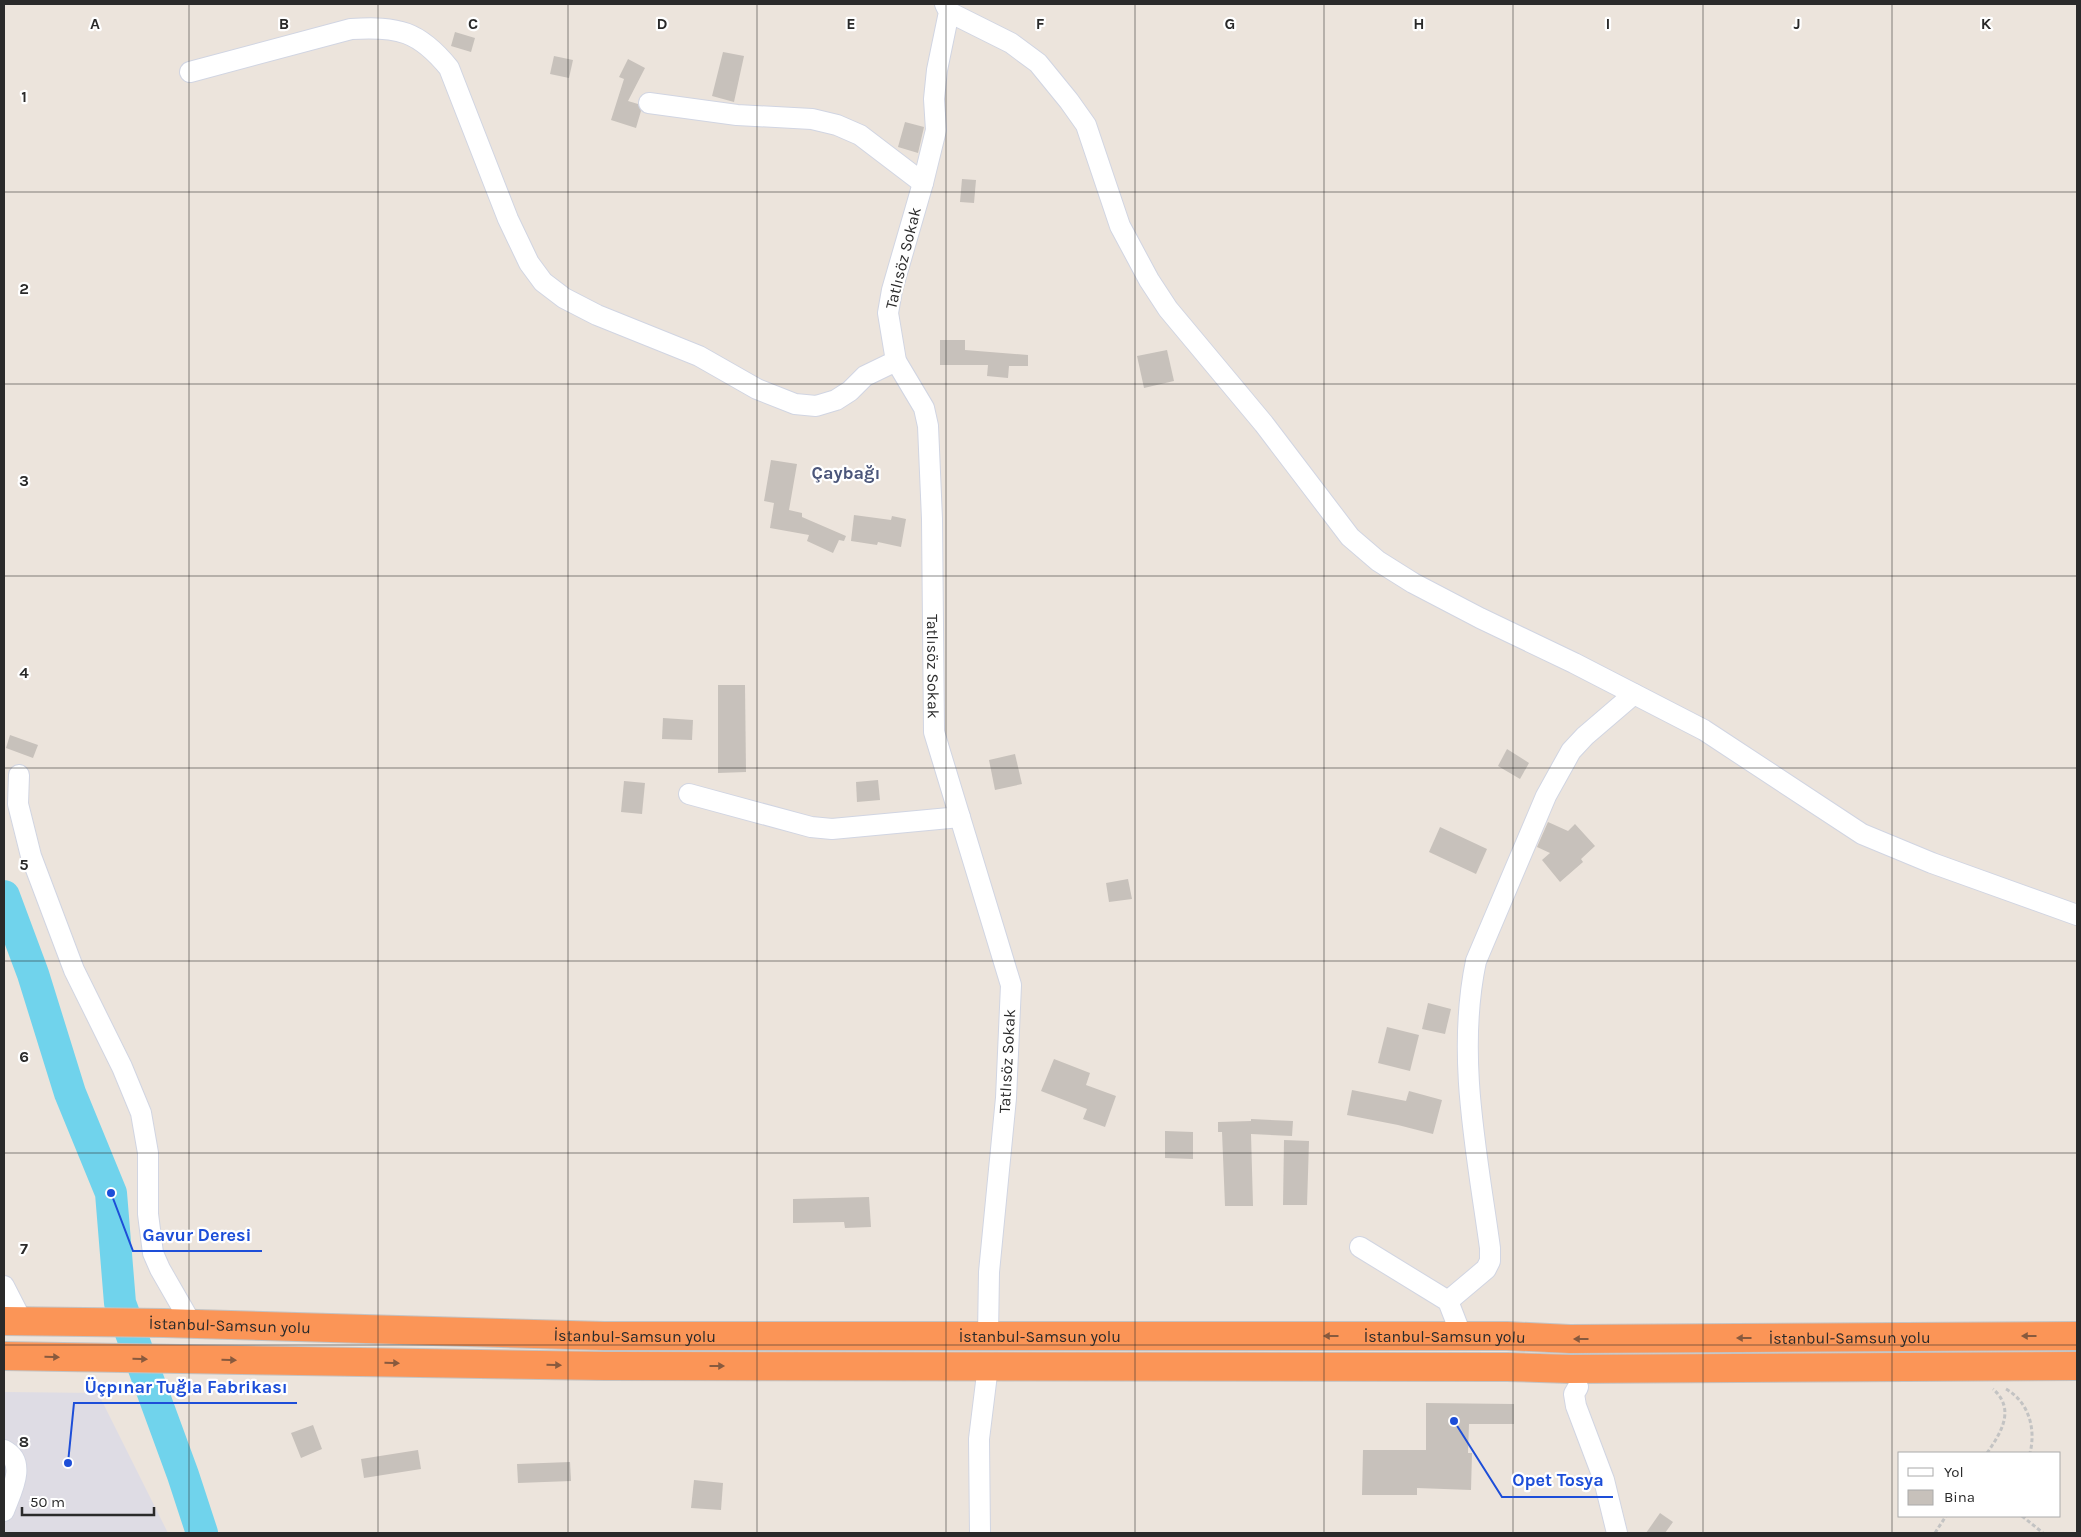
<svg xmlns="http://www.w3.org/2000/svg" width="2081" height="1537" font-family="Karla,sans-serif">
  <rect width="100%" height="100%" fill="#ece4dc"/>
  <!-- industrial -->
  <path fill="#dedce4" d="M 4,1392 L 98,1393 L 168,1533 L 4,1533 Z"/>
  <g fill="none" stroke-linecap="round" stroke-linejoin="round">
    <!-- river -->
    <path stroke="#70d3ec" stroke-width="32" d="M 4,896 L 33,974 L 70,1093 L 111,1193 L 120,1303 L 183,1475 L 202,1533"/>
  </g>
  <!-- building -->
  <g fill="#c7c1bb">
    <path d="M 455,32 L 475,38 L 471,52 L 451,46 Z"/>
    <path d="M 723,52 L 744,56 L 734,102 L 712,96 Z"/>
    <path d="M 554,56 L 573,60 L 569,78 L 550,74 Z"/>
    <path d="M 628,59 L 645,68 L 628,101 L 638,104 L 641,111 L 636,128 L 611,120 L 624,79 L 619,77 Z"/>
    <path d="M 905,122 L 924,127 L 918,153 L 898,147 Z"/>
    <path d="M 962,179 L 976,180 L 974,203 L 960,202 Z"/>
    <path d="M 940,340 L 965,340 L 965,350 L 1028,355 L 1028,366 L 1009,366 L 1008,378 L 987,376 L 988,365 L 940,365 Z"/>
    <path d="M 1167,350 L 1174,381 L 1144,388 L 1137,356 Z"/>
    <path d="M 771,460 L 797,464 L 789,510 L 802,513 L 802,517 L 846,536 L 844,541 L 839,540 L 833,553 L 807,541 L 809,535 L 770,528 L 774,503 L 764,501 Z"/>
    <path d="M 854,515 L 891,520 L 892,516 L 906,519 L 901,547 L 878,542 L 877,545 L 851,541 Z"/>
    <path d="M 718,685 L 745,685 L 746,772 L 718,773 Z"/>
    <path d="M 663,718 L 693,720 L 692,740 L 662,739 Z"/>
    <path d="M 10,735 L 38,745 L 33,758 L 6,748 Z"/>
    <path d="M 1507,749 L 1529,763 L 1520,779 L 1498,766 Z"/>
    <path d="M 1015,754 L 1022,784 L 995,790 L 989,760 Z"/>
    <path d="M 878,780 L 880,800 L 857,802 L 856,782 Z"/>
    <path d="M 624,781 L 645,783 L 642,814 L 621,812 Z"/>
    <path d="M 1548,822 L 1568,831 L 1575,824 L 1595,846 L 1581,859 L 1583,862 L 1560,882 L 1542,860 L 1550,853 L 1537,847 Z"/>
    <path d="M 1440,827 L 1487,849 L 1476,874 L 1429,852 Z"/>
    <path d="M 1128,879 L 1132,899 L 1109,902 L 1106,883 Z"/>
    <path d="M 1428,1003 L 1451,1009 L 1445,1034 L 1422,1029 Z"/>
    <path d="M 1387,1027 L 1419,1035 L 1410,1071 L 1378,1063 Z"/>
    <path d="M 1054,1059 L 1090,1073 L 1086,1085 L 1116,1096 L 1105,1127 L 1083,1119 L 1087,1109 L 1041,1091 Z"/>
    <path d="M 1352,1090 L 1406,1101 L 1409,1091 L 1442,1100 L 1433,1134 L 1398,1125 L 1347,1115 Z"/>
    <path d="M 1251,1119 L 1293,1121 L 1292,1136 L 1251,1134 L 1253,1206 L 1225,1206 L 1222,1132 L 1218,1132 L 1218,1122 L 1251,1121 Z"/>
    <path d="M 1165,1131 L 1193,1132 L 1193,1159 L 1165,1158 Z"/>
    <path d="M 1284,1140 L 1309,1141 L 1307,1205 L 1283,1205 Z"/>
    <path d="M 869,1197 L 871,1227 L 845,1228 L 844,1222 L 793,1223 L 793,1199 Z"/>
    <path d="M 1426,1403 L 1514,1404 L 1514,1424 L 1469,1424 L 1468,1453 L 1472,1453 L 1471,1490 L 1417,1488 L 1417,1495 L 1362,1495 L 1363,1450 L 1426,1450 Z"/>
    <path d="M 313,1425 L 322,1449 L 301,1458 L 291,1433 Z"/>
    <path d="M 418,1450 L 421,1469 L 364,1478 L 361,1459 Z"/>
    <path d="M 570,1462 L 571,1481 L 518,1483 L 517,1464 Z"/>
    <path d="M 694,1480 L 723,1483 L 721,1510 L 691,1508 Z"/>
    <path d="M 1660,1513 L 1673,1522 L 1665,1533 L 1646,1533 Z"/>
  </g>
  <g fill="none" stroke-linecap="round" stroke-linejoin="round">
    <!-- minor casing -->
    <g stroke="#d1d5e2" stroke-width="22">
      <g id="minor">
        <path id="s1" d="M 945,4 L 949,12 L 937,70 L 934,99 L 936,130 L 923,183 L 892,290 L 888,313 L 896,361 L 924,408 L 928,426 L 932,519 L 934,732 L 1011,985 L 1006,1098 L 989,1272 L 988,1336"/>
        <path d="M 949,12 L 1011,43 L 1038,63 L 1069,101 L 1086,125 L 1120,226 L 1149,280 L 1168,309 L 1264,424 L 1350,537 L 1378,561 L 1413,583 L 1480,618 L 1574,663 L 1704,730 L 1862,834 L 1932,863 L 2077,915"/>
        <path d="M 190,72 L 351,29 C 398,26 419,31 449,68 L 508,219 L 529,263 L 543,282 L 564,298 L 597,315 L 699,356 L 757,389 L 795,404 L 816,406 L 836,400 L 850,391 L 865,376 L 896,361"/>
        <path d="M 649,103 L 737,115 L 812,119 L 837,125 L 860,135 L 923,183"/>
        <path d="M 19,775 L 18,804 L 31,856 L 74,970 L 122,1067 L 141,1113 L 148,1153 L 148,1214 L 153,1253 L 160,1269 L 191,1323"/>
        <path d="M 689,794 L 811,827 L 832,829 L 960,817"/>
        <path d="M 1360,1247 L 1448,1301 L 1462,1337"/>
        <path d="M 4,1286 L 22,1321"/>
        <path d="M 1448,1301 L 1486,1269 L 1490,1261 L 1490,1248 C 1477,1153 1456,1056 1476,961 L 1546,796 L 1571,751 L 1585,736 L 1634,694"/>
        <path d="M 1578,1387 L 1574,1394 L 1576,1406 L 1604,1480 L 1617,1533"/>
        <path d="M 4,1450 C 28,1462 11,1492 4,1511"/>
        <path d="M 980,1533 L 979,1439 L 988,1366"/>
      </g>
    </g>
    <!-- highway casing -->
    <g stroke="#c3c3c3" stroke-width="30">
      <g id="highway">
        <path id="s2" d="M 4,1321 L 164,1323 L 604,1336 L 1507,1336 L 1570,1339 L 2077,1336"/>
        <path d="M 4,1356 L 604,1366 L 1507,1367 L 1570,1369 L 2077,1366"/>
      </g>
    </g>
    <!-- path -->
    <g stroke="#c3c3c3" stroke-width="3" stroke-dasharray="4 2.5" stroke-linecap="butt">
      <path d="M 2006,1389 C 2029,1402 2036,1429 2030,1453"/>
      <path d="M 1987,1453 C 2001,1433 2016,1409 1993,1389"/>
      <path d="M 2022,1516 L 2043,1533"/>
      <path d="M 1935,1533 L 1946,1516"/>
    </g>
    <!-- minor -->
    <use href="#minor" stroke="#fff" stroke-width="20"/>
    <!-- highway -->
    <use href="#highway" stroke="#fb9557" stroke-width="28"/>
  </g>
  <!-- one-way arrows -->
  <defs><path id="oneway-solid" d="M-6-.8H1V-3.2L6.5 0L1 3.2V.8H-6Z" transform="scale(1.25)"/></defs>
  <g fill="#885a3e">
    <use href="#oneway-solid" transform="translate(1331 1336) rotate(-180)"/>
    <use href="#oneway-solid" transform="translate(2029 1336) rotate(180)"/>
    <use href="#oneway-solid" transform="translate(1744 1338) rotate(180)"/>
    <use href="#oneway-solid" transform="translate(1581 1339) rotate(180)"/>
    <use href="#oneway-solid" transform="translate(52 1357) rotate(1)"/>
    <use href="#oneway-solid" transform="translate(140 1359) rotate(1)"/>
    <use href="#oneway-solid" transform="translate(229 1360) rotate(1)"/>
    <use href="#oneway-solid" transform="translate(392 1363) rotate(1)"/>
    <use href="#oneway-solid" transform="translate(554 1365) rotate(1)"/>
    <use href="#oneway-solid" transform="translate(717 1366)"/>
  </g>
  <!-- grid -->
  <path fill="none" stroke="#2a2a2a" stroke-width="1" stroke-opacity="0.55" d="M 189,4 L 189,1533M 378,4 L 378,1533M 568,4 L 568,1533M 757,4 L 757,1533M 946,4 L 946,1533M 1135,4 L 1135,1533M 1324,4 L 1324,1533M 1513,4 L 1513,1533M 1703,4 L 1703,1533M 1892,4 L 1892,1533M 4,192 L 2077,192M 4,384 L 2077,384M 4,576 L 2077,576M 4,768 L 2077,768M 4,961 L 2077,961M 4,1153 L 2077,1153M 4,1345 L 2077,1345"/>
  <g text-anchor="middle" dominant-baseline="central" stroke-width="4.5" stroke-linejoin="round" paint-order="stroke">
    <!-- street labels -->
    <g font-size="16" fill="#2a2a2a" stroke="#fff">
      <text transform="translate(903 258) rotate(-76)">Tatlısöz Sokak</text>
      <text stroke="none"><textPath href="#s1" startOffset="680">Tatlısöz Sokak</textPath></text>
      <text transform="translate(1007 1061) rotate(-87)">Tatlısöz Sokak</text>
      <text stroke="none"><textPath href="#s2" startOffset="226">İstanbul-Samsun yolu</textPath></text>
      <text stroke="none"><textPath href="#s2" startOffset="631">İstanbul-Samsun yolu</textPath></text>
      <text stroke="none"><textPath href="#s2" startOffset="1036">İstanbul-Samsun yolu</textPath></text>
      <text stroke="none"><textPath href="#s2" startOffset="1441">İstanbul-Samsun yolu</textPath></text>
      <text stroke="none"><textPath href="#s2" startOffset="1846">İstanbul-Samsun yolu</textPath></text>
    </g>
    <!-- neighbourhood labels -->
    <g font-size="18" font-weight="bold" fill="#4b567a" stroke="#fff">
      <text x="846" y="473">Çaybağı</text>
    </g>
  </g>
  <g font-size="16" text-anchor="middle" font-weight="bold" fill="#2a2a2a" stroke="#fff" stroke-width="4.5" stroke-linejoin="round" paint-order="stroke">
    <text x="95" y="29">A</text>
    <text x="284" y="29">B</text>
    <text x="473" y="29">C</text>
    <text x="662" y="29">D</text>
    <text x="851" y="29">E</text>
    <text x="1040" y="29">F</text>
    <text x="1230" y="29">G</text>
    <text x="1419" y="29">H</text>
    <text x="1608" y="29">I</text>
    <text x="1797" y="29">J</text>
    <text x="1986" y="29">K</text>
    <text x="24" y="102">1</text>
    <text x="24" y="294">2</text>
    <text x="24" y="486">3</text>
    <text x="24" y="678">4</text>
    <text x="24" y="870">5</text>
    <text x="24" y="1062">6</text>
    <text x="24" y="1254">7</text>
    <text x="24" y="1447">8</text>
  </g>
  <!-- callouts -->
  <path fill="none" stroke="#1d4ed8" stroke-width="2" d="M111 1193L133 1251H262M68 1463L74 1403H297M1454 1421L1502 1497H1613"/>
  <g fill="#1d4ed8" stroke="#fff" stroke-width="2">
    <circle cx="111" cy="1193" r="5"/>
    <circle cx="68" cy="1463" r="5"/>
    <circle cx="1454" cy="1421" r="5"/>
  </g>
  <g font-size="18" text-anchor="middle" font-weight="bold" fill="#1d4ed8" stroke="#fff" stroke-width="4.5" stroke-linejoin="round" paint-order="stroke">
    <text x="197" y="1241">Gavur Deresi</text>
    <text x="186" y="1393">Üçpınar Tuğla Fabrikası</text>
    <text x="1558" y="1486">Opet Tosya</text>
  </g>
  <!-- border -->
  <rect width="2081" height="1537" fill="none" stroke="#2a2a2a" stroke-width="10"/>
  <!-- legend -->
  <rect x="1898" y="1452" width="162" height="65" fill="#ffffff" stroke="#aaaaaa"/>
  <rect x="1908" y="1468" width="25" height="8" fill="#ffffff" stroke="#aaaaaa"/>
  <text x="1944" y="1477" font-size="15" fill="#2a2a2a">Yol</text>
  <rect x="1908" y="1490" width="25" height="15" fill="#c7c1bb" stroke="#aaaaaa"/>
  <text x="1944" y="1502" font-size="15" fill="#2a2a2a">Bina</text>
  <!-- scale -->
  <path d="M22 1507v8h132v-8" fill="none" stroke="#2a2a2a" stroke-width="2.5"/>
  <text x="30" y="1507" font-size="15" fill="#2a2a2a" stroke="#ffffff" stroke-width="4" paint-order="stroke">50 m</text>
</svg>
